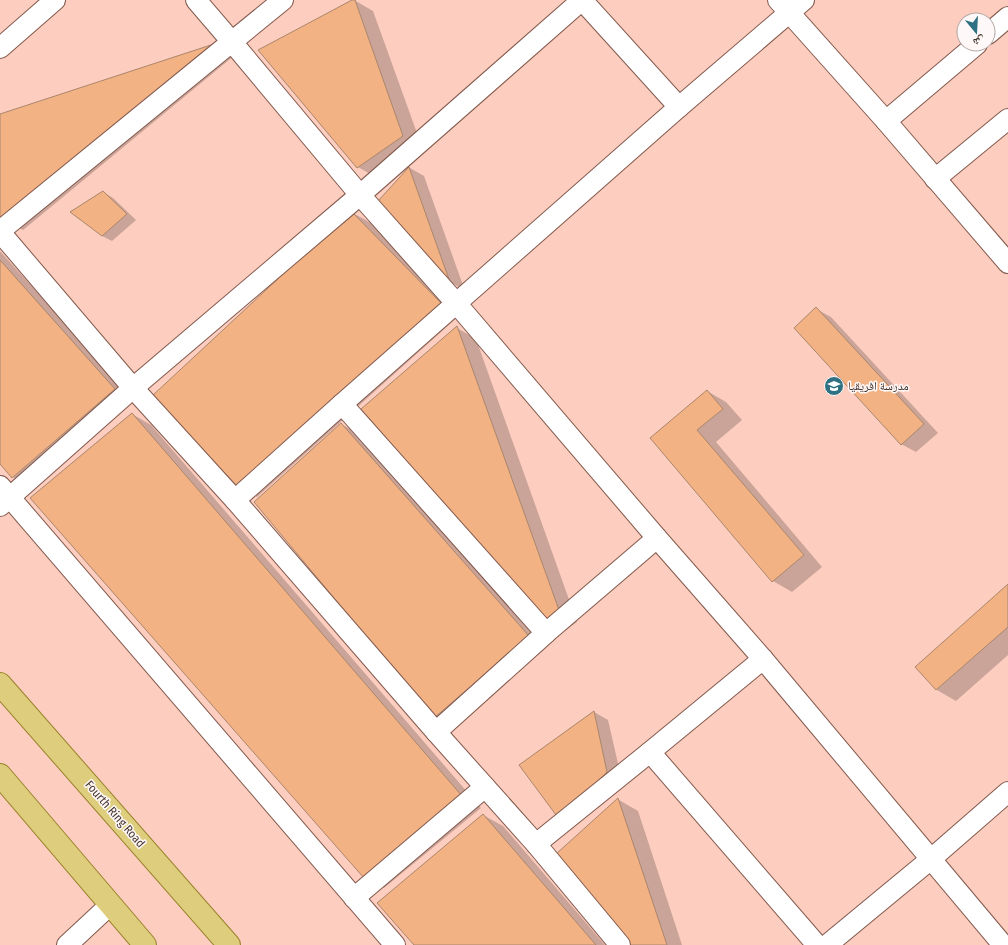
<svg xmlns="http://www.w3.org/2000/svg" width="1008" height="945" font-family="'Fira Sans Condensed','Noto Naskh Arabic',sans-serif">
  <rect width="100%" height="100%" fill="#fdcdbf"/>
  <!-- shadow -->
  <g fill="#0003">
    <path d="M 354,0 L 373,11 L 422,147 L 377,178 L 358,167 Z"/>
    <path d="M 217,44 L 235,55 L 23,230 L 3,219 L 0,215 L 0,115 Z"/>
    <path d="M 410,168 L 424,176 L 465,291 L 452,283 L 380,201 Z"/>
    <path d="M 103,192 L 113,198 L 136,220 L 112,241 L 102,236 Z"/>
    <path d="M 351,212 L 371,223 L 460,315 L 257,497 L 238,485 Z"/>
    <path d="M 0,251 L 134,400 L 32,488 L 13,477 L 0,463 Z"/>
    <path d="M 816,309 L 831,317 L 938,433 L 916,452 L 901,444 Z"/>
    <path d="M 457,328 L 476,339 L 577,622 L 566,630 L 546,619 Z"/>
    <path d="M 707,391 L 726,402 L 742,420 L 716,442 L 822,567 L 792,592 L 773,581 L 651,438 Z"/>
    <path d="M 132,414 L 151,425 L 481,808 L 384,888 L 365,877 Z"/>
    <path d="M 341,424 L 361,435 L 547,647 L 454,729 L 435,718 Z"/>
    <path d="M 1008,585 L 1008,655 L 956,701 L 937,690 L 916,667 Z"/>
    <path d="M 594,712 L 608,720 L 622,781 L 574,827 L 560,818 Z"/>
    <path d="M 619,800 L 638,811 L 682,945 L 631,945 L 557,854 Z"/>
    <path d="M 483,815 L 503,826 L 605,945 L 415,945 Z"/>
  </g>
  <!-- building -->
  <g fill="#f2b284" stroke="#aa866c">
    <path d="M 352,0 L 355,0 L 403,136 L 357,168 L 258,50 Z"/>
    <path d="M 217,43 L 3,220 L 0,217 L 0,114 Z"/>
    <path d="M 409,167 L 451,285 L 378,201 Z"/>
    <path d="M 103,191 L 127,214 L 102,236 L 70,212 Z"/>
    <path d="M 351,211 L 441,303 L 237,486 L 152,396 Z"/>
    <path d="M 0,260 L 115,389 L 12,478 L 0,464 Z"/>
    <path d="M 816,307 L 924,424 L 901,445 L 794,328 Z"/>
    <path d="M 457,326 L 559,610 L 546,620 L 361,409 Z"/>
    <path d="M 707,390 L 723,409 L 697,430 L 804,555 L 772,582 L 650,438 Z"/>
    <path d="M 132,413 L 462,796 L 364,878 L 30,498 Z"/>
    <path d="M 341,423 L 529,636 L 434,718 L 254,502 Z"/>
    <path d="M 1008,584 L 1008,627 L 936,690 L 915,667 Z"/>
    <path d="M 594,711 L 607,772 L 559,819 L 519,765 Z"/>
    <path d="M 618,798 L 667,945 L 630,945 L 556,854 Z"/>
    <path d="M 483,814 L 596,945 L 414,945 L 377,903 Z"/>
  </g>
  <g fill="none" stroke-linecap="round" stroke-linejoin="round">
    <!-- minor casing -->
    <g stroke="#82594d" stroke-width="22">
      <g id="minor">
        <path d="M 196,0 L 232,42 L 360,195 L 456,303 L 657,538 L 763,659 L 1003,945"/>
        <path d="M 582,0 L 679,107"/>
        <path d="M 778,0 L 886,121 L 1008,263"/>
        <path d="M 988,34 L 1008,17"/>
        <path d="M 0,48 L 55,0"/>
        <path d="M 886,121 L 977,44"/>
        <path d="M 935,179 L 1008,119"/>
        <path d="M 0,231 L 283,0"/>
        <path d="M 0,232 L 133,388 L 235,500 L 436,732 L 536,844 L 620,945"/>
        <path d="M 342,404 L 546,633"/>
        <path d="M 0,486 L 395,945"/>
        <path d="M 235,500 L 342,404 L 679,107 L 804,0"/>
        <path d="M 0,506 L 133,388 L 360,195 L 582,0"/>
        <path d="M 436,732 L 546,633 L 657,538"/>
        <path d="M 650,752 L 817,945"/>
        <path d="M 536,844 L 650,752 L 763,659"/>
        <path d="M 354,898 L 485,787"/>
        <path d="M 67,945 L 110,905"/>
        <path d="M 827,945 L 931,859 L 1008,792"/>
      </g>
    </g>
    <!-- primary casing -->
    <g stroke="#998229" stroke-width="24">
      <g id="primary">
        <path d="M 0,684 L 229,945"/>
        <path d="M 0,775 L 145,945"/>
      </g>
    </g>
    <!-- minor -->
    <use href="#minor" stroke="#fff" stroke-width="20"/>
    <!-- primary -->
    <use href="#primary" stroke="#ddcd7d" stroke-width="22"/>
  </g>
  <!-- icons -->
  <defs>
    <g id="school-disc" transform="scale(1)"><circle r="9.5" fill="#2e7182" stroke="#fef9f8"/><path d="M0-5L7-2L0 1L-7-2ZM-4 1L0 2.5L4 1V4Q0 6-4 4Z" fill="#fff"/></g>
  </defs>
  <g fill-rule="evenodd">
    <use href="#school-disc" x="834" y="386"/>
  </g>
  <g text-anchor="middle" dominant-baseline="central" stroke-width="3" stroke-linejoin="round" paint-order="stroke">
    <!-- poi labels -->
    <g font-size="12" fill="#46342e" stroke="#fef9f8" text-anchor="start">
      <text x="848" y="386">مدرسة افريقيا</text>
    </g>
    <!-- street labels -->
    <g font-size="12" fill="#46342e" stroke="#fef9f8">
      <text transform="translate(115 814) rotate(49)">Fourth Ring Road</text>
    </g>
  </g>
  <!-- north arrow -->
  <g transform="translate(976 32) rotate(162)"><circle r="19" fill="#fef9f8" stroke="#b4aaa7"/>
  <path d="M0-3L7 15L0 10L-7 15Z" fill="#2e7182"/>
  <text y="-6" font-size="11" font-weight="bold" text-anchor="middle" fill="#46342e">ش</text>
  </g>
</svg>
